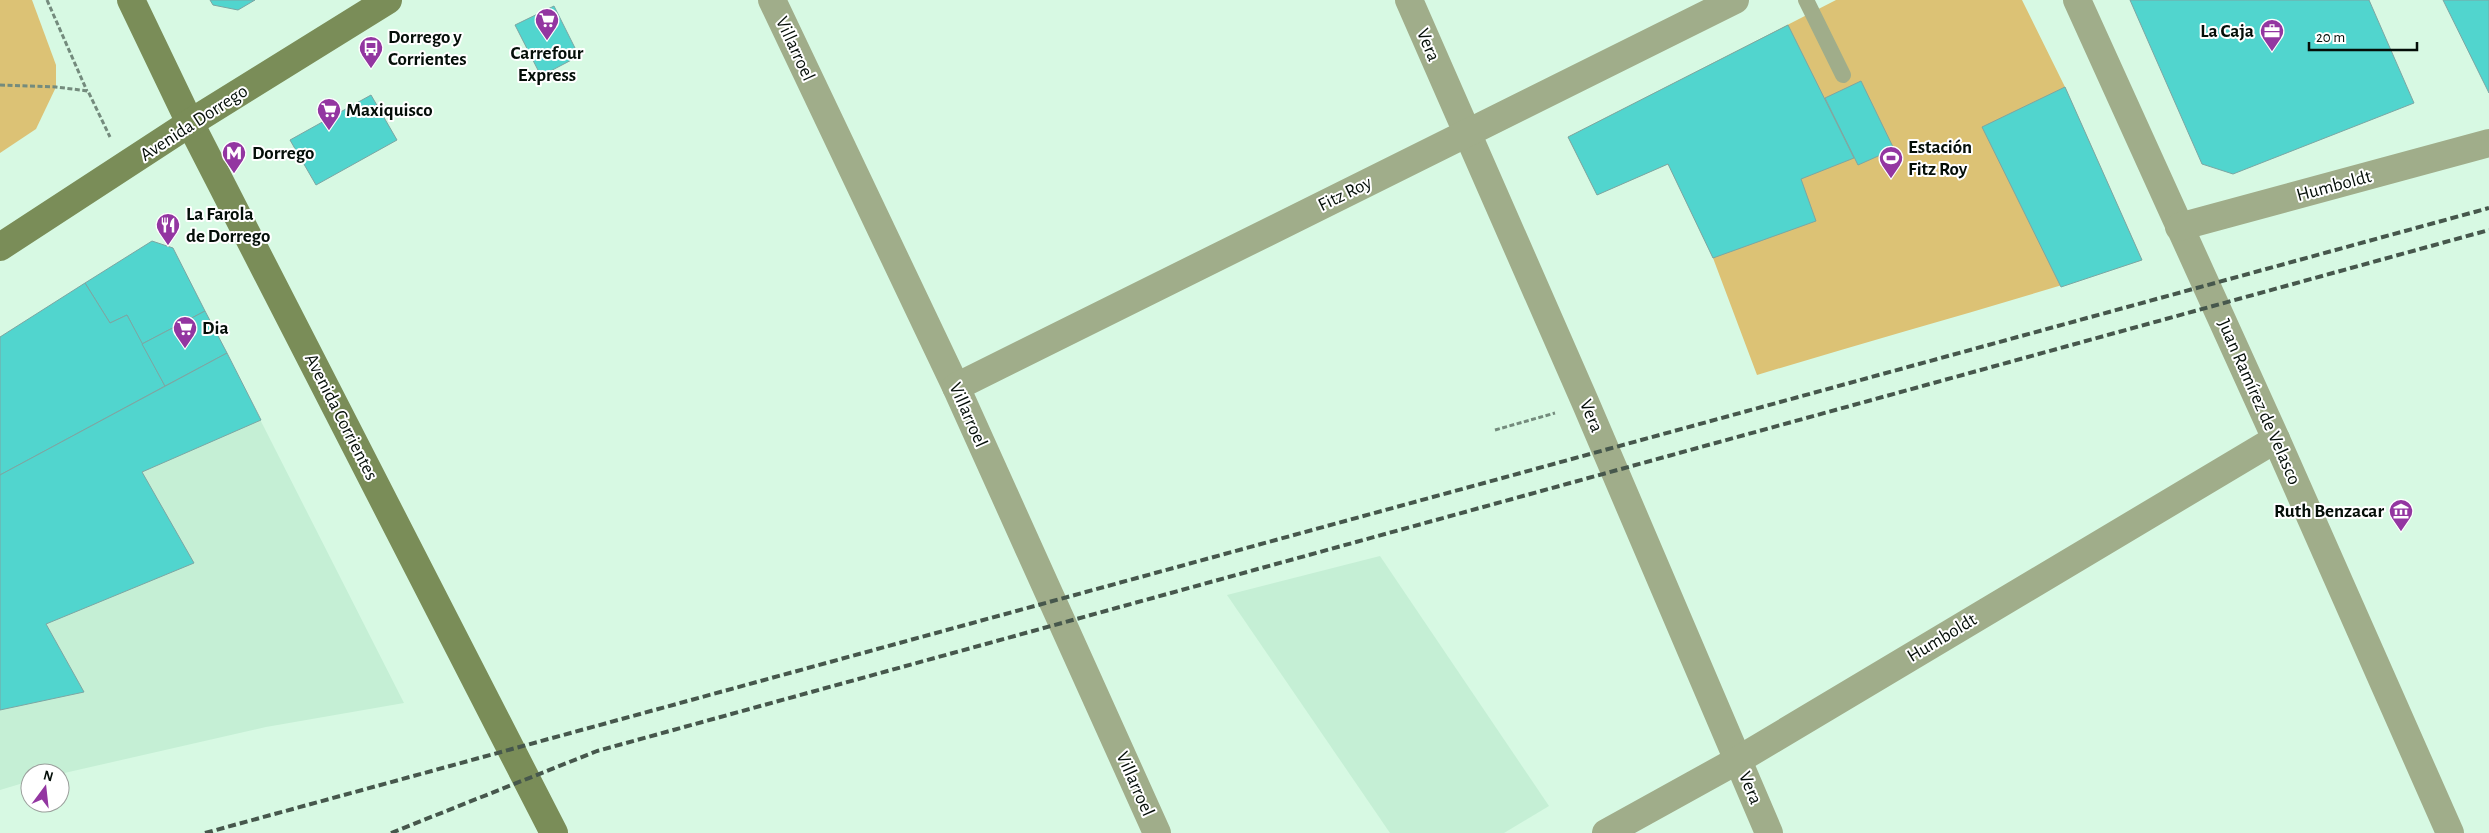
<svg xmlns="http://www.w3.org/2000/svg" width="2489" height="833" font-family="'Alegreya Sans',sans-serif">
  <rect width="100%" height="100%" fill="#d7f9e3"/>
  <!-- built -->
  <g fill="#c5efd5">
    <path d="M 152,241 L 173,248 L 404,703 L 266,727 L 60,774 L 30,773 L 30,781 L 0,790 L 0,337 Z"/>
    <path d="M 1380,556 L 1549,806 L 1504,833 L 1390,833 L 1227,595 Z"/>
  </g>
  <!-- green -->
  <g fill="#dcc275">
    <path d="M 0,0 L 32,0 L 56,65 L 56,87 L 36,129 L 0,153 Z"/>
    <path d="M 1836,0 L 2022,0 L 2065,87 L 2142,260 C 2015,301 1885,336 1757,375 L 1713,258 L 1668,164 L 1597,195 L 1568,137 Z"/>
  </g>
  <!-- building -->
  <g fill="#51d5ce" stroke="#7ca6a3">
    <path d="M 210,0 L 255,0 L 238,10 L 213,5 Z"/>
    <path d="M 2130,0 L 2369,0 L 2414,103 L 2233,174 L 2202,164 Z"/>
    <path d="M 2443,0 L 2489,0 L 2489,93 Z"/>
    <path d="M 554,6 L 579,56 L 541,76 L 515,25 Z"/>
    <path d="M 1788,25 L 1854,158 L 1801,179 L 1816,221 L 1713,258 L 1668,164 L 1597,195 L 1568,137 Z"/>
    <path d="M 1861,81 L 1894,149 L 1858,165 L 1825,98 Z"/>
    <path d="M 2065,87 L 2142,260 L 2061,287 L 1982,127 Z"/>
    <path d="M 371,95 L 397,140 L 316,185 L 290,140 Z"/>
    <path d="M 152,241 L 173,248 L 205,311 L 142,344 L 127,315 L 110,323 L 85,283 Z"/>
    <path d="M 85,283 L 110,323 L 127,315 L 165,386 L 0,475 L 0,337 Z"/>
    <path d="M 205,311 L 227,353 L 165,386 L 142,344 Z"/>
    <path d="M 227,353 L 261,420 L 142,472 L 194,563 L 46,624 L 84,692 L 0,710 L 0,475 Z"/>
  </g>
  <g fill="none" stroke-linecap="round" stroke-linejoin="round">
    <!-- path -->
    <g stroke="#748b7d" stroke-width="3" stroke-dasharray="5 2.5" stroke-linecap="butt">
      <path d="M 47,0 L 87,91"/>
      <path d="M 0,85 L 56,87 L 88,91 L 110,137"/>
      <path d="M 1495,430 L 1555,413"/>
    </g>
    <!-- lane -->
    <path stroke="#a0ad8a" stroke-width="16" d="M 1806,0 L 1843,75"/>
    <!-- street -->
    <g stroke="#a0ad8a" stroke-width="28">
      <path d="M 772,0 L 956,387 L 1157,833"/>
      <path d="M 1409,0 L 1586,404 L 1769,833"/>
      <path d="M 2077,0 L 2276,439 L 2450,833"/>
      <path d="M 2179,227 L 2489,143"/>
      <path d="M 956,387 L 1735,0"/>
      <path d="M 1606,833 L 1738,760 L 2276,439"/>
    </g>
    <!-- secondary -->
    <g stroke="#7a8d58" stroke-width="28">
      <path d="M 131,0 L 190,123 L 554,833"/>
      <path d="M 0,247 L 190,123 L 388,0"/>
    </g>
    <!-- rail -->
    <g stroke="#46574c" stroke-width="4" stroke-dasharray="8 4" stroke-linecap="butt">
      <path d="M 205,833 L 2489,208"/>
      <path d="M 391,833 L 597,751 L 2489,230"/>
    </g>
  </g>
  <!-- icons -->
  <defs>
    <g id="supermarket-pin" transform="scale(1.25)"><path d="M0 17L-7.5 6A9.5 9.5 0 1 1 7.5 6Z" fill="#9336a1" stroke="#fff"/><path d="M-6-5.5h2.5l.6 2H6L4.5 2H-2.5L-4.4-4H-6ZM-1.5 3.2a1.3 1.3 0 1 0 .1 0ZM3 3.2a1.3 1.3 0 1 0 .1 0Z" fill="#fff"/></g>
    <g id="office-pin" transform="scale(1.25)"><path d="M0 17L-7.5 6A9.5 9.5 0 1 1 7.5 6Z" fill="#9336a1" stroke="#fff"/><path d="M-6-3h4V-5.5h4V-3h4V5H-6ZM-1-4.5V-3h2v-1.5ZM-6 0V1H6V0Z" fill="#fff"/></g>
    <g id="bus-pin" transform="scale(1.25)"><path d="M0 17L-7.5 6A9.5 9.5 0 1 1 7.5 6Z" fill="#9336a1" stroke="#fff"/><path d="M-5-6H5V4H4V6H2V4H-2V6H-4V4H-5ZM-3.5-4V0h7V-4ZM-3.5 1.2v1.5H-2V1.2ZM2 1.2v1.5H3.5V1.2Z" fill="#fff"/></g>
    <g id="metro-pin" transform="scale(1.25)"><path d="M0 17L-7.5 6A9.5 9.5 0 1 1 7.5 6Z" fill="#9336a1" stroke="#fff"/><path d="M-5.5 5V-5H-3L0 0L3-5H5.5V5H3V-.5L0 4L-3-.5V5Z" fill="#fff"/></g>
    <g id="stadium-pin" transform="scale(1.25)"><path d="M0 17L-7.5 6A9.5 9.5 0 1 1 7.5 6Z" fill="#9336a1" stroke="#fff"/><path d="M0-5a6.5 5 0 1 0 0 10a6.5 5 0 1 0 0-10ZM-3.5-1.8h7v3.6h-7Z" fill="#fff"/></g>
    <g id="restaurant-pin" transform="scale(1.25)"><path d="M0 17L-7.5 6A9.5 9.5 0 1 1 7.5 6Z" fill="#9336a1" stroke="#fff"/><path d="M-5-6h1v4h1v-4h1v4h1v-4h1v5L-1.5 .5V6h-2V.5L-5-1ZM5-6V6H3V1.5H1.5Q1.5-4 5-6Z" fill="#fff"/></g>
    <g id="museum-pin" transform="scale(1.25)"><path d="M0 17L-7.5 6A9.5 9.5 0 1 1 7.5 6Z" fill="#9336a1" stroke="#fff"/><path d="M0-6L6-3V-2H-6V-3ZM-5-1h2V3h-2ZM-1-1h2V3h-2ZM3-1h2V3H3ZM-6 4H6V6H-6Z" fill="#fff"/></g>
  </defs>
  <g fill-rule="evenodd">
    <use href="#supermarket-pin" x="547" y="20"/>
    <use href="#office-pin" x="2272" y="31"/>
    <use href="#bus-pin" x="371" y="48"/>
    <use href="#supermarket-pin" x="329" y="110"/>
    <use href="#metro-pin" x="234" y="153"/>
    <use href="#stadium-pin" x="1891" y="158"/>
    <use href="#restaurant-pin" x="168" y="225"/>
    <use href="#supermarket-pin" x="185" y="328"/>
    <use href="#museum-pin" x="2401" y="511"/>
  </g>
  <g text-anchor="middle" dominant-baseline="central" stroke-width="4" stroke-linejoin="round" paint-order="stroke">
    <!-- poi labels -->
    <g font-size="19" font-weight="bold" fill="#040e08" stroke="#fff" text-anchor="start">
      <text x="2254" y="31" text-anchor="end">La Caja</text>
      <text x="388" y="37">Dorrego y<tspan x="388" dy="22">Corrientes</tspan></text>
      <text x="547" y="53" text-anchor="middle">Carrefour<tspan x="547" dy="22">Express</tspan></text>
      <text x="346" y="110">Maxiquisco</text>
      <text x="1908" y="147">Estación<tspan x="1908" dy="22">Fitz Roy</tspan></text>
      <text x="252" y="153">Dorrego</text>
      <text x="186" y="214">La Farola<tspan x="186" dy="22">de Dorrego</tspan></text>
      <text x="202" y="328">Dia</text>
      <text x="2384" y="511" text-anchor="end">Ruth Benzacar</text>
    </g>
    <!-- street labels -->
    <g font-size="19" fill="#040e08" stroke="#fff">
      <text transform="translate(1428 45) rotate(67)">Vera</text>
      <text transform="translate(795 49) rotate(65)">Villarroel</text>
      <text transform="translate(194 123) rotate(-33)">Avenida Dorrego</text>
      <text transform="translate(2334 186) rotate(-15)">Humboldt</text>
      <text transform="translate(1345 194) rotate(-26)">Fitz Roy</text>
      <text transform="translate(2259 402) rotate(66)">Juan Ramírez de Velasco</text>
      <text transform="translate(968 415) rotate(66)">Villarroel</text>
      <text transform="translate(1591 416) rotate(67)">Vera</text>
      <text transform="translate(341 417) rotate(63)">Avenida Corrientes</text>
      <text transform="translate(1942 638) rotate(-31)">Humboldt</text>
      <text transform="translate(1135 784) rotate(66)">Villarroel</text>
      <text transform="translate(1750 788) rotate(67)">Vera</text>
    </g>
  </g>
  <!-- north arrow -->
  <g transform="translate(45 788) rotate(15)"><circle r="24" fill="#ffffff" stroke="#9b9f9c"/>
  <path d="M0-4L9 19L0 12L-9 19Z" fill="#9336a1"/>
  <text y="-8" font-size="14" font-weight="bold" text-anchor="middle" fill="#040e08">N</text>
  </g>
  <!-- scale -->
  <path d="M2309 42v8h108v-8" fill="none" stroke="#040e08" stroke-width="2.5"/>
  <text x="2316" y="42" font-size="15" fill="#040e08" stroke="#ffffff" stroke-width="4" paint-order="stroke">20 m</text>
</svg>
